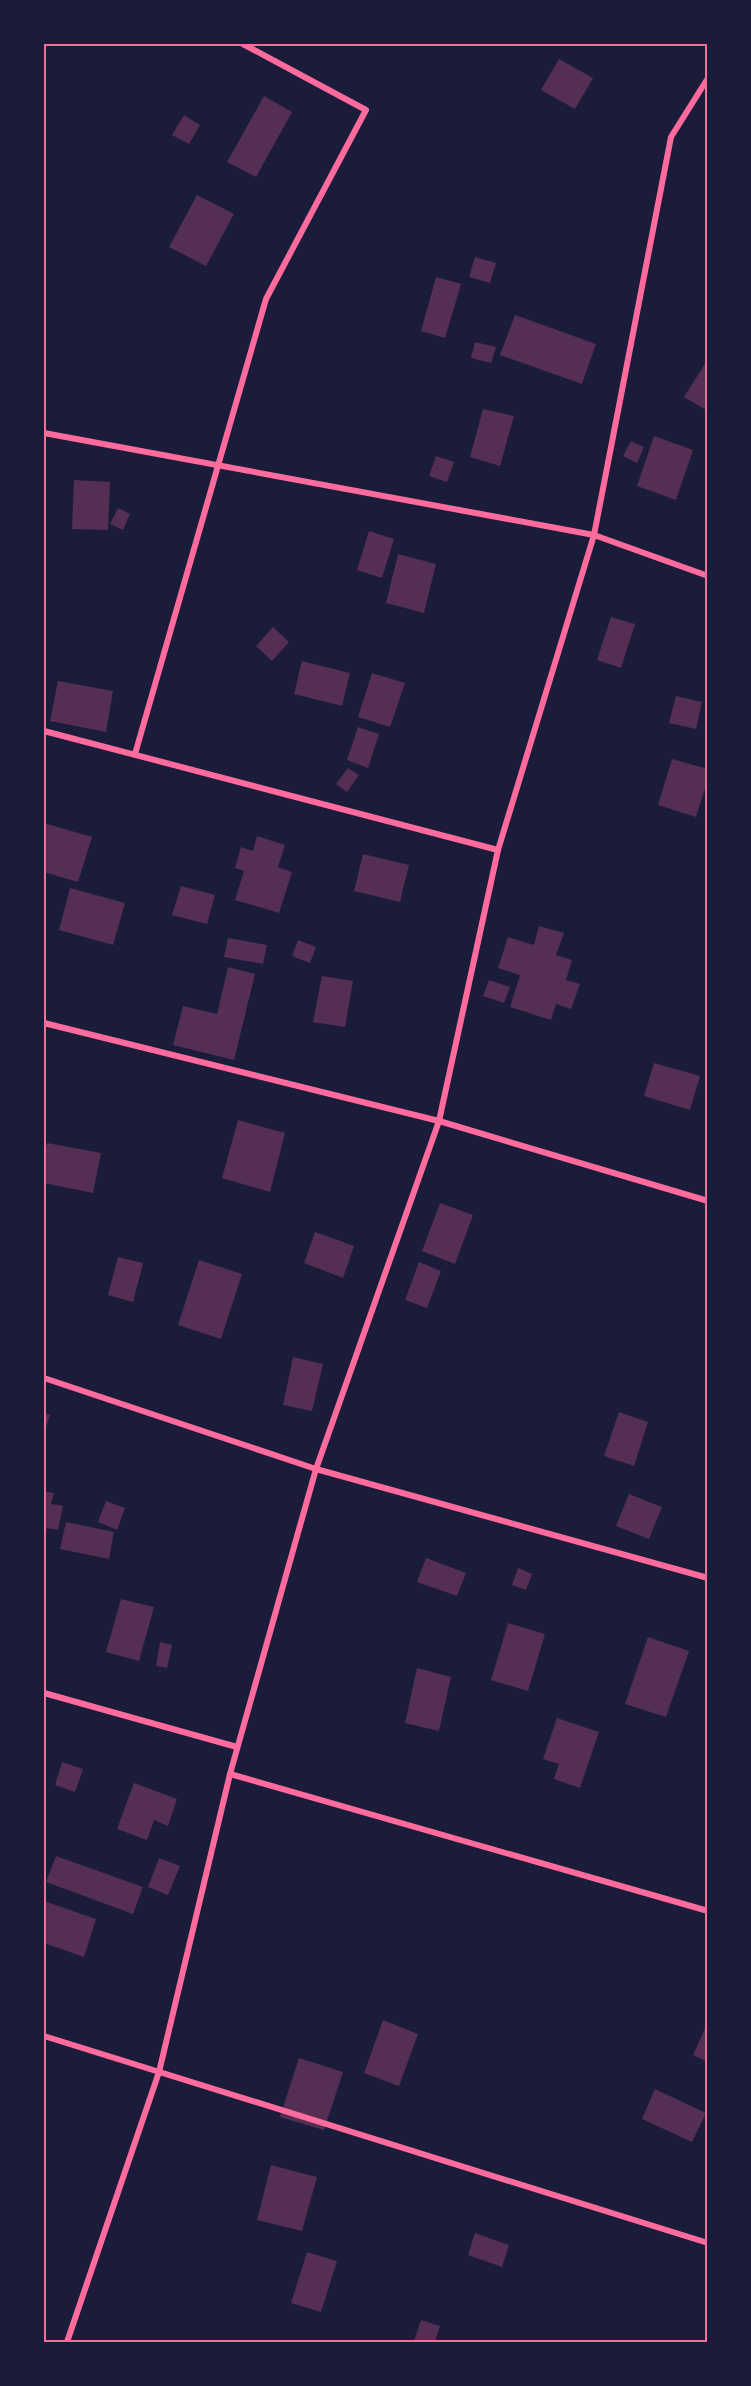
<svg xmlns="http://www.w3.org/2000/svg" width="751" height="2386" font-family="'Fira Sans Condensed',sans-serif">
  <rect width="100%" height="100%" fill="#1b1b3a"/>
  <!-- building -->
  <g fill="#542f53">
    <path d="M 559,59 L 593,78 L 575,109 L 541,90 Z"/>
    <path d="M 264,96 L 292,112 L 256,177 L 227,162 Z"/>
    <path d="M 184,115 L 200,125 L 189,144 L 172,135 Z"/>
    <path d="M 197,195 L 234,214 L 206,266 L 169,247 Z"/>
    <path d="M 475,257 L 496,263 L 490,283 L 469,277 Z"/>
    <path d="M 436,277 L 461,284 L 445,338 L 421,331 Z"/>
    <path d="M 515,315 L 596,344 L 582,384 L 500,355 Z"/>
    <path d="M 475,342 L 496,347 L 491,363 L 471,358 Z"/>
    <path d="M 708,359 L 708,411 L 684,397 Z"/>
    <path d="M 483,409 L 514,416 L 500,466 L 470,457 Z"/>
    <path d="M 654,436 L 693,450 L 676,500 L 637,486 Z"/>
    <path d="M 631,441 L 644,447 L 637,463 L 623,456 Z"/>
    <path d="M 436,456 L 454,462 L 447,482 L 429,476 Z"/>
    <path d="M 74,480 L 110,482 L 108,530 L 72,529 Z"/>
    <path d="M 118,508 L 130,514 L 123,530 L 110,524 Z"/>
    <path d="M 369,531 L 394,539 L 382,578 L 357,570 Z"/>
    <path d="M 398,554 L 436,564 L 424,613 L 386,603 Z"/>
    <path d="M 611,617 L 635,624 L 621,668 L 597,660 Z"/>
    <path d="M 273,627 L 289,642 L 272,661 L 256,646 Z"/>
    <path d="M 302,661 L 350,673 L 342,706 L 294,694 Z"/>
    <path d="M 372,673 L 405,683 L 390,727 L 358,717 Z"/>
    <path d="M 58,681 L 113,691 L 106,732 L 50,721 Z"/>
    <path d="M 676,696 L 702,702 L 696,729 L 669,723 Z"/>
    <path d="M 358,727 L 379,734 L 368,768 L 347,760 Z"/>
    <path d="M 672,759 L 708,769 L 708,779 L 696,817 L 658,805 Z"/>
    <path d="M 348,768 L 359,775 L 347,792 L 336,784 Z"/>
    <path d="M 44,823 L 92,837 L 78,882 L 44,872 Z"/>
    <path d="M 257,836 L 285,845 L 278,867 L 292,872 L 279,913 L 235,900 L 244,871 L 235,868 L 241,847 L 253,851 Z"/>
    <path d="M 363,854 L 409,865 L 400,902 L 354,891 Z"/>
    <path d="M 181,886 L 215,895 L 207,924 L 172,915 Z"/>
    <path d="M 70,888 L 125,903 L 113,945 L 59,930 Z"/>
    <path d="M 539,926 L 564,933 L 556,955 L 572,960 L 566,980 L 580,984 L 571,1009 L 556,1004 L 551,1020 L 510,1007 L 520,975 L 498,968 L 508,937 L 534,945 Z"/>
    <path d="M 228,938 L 267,945 L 263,964 L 224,957 Z"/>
    <path d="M 298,940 L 316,947 L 310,963 L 292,956 Z"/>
    <path d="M 228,967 L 255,974 L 234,1060 L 173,1045 L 183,1006 L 217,1014 Z"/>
    <path d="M 322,976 L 353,981 L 345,1027 L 313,1022 Z"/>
    <path d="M 489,980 L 510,987 L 504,1003 L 483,996 Z"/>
    <path d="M 654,1063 L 700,1076 L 690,1110 L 644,1096 Z"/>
    <path d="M 238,1120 L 285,1133 L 270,1192 L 222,1178 Z"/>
    <path d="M 47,1143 L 101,1153 L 93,1193 L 44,1183 L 44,1160 Z"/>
    <path d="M 440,1203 L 473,1215 L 455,1264 L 422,1251 Z"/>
    <path d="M 315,1232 L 354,1246 L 343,1278 L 304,1263 Z"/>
    <path d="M 118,1257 L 143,1263 L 133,1302 L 108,1295 Z"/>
    <path d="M 199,1260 L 242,1274 L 221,1339 L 178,1325 Z"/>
    <path d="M 419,1262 L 441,1271 L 427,1308 L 405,1300 Z"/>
    <path d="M 293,1357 L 323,1364 L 312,1411 L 283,1405 Z"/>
    <path d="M 44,1412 L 50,1415 L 44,1433 Z"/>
    <path d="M 619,1412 L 648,1422 L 634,1466 L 604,1456 Z"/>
    <path d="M 44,1491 L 54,1493 L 51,1504 L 63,1506 L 58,1530 L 47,1528 L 45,1538 Z"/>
    <path d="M 629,1494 L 662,1507 L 649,1539 L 616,1526 Z"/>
    <path d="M 106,1501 L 125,1508 L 117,1530 L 98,1522 Z"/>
    <path d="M 66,1522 L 114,1532 L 109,1559 L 60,1549 Z"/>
    <path d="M 426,1558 L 466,1573 L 457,1596 L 417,1582 Z"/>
    <path d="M 518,1568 L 532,1574 L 526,1590 L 512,1585 Z"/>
    <path d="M 121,1599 L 154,1607 L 139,1661 L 106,1652 Z"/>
    <path d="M 508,1623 L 545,1634 L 528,1691 L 491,1680 Z"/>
    <path d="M 648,1637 L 689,1651 L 666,1717 L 625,1704 Z"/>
    <path d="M 160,1642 L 172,1645 L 167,1668 L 156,1666 Z"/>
    <path d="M 417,1668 L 451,1677 L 439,1731 L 405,1723 Z"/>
    <path d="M 557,1718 L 599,1732 L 580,1788 L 554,1779 L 559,1764 L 543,1759 Z"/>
    <path d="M 62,1762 L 83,1769 L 75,1792 L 55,1785 Z"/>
    <path d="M 134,1783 L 177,1799 L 168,1826 L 154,1820 L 147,1840 L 117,1829 Z"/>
    <path d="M 56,1856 L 143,1887 L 133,1914 L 46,1882 Z"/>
    <path d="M 159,1858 L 180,1866 L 168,1895 L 148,1887 Z"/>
    <path d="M 44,1901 L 96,1919 L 84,1957 L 44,1943 Z"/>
    <path d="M 383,2020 L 418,2034 L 399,2086 L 364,2073 Z"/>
    <path d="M 708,2022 L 708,2062 L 693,2055 Z"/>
    <path d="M 299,2058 L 343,2072 L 324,2130 L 280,2117 Z"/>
    <path d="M 655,2089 L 706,2113 L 692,2142 L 642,2119 Z"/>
    <path d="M 271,2165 L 317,2177 L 302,2231 L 257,2220 Z"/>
    <path d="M 475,2233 L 509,2245 L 502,2267 L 468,2255 Z"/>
    <path d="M 307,2252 L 337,2261 L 321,2312 L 291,2303 Z"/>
    <path d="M 421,2320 L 440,2326 L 435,2342 L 414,2341 Z"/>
  </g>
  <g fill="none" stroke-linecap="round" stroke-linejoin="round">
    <!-- minor -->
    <g stroke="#ff6b9d" stroke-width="6">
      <path d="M 44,433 L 594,535 L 708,576"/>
      <path d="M 44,731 L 498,850"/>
      <path d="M 135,754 L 266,299 L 366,110 L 243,44"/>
      <path d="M 44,1023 L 439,1121 L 708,1201"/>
      <path d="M 44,1378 L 316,1469 L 708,1578"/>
      <path d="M 44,1693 L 237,1747"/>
      <path d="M 230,1774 L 708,1911"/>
      <path d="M 44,2036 L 708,2243"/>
      <path d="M 67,2342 L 159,2072 L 230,1774 L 316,1469 L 439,1121 L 498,850 L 594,535 L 671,137 L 708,78"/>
    </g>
  </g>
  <!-- border -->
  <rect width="751" height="2386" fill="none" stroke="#1b1b3a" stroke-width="90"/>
  <rect x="45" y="45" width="661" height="2296" fill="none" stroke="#ff6b9d" stroke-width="2"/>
</svg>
